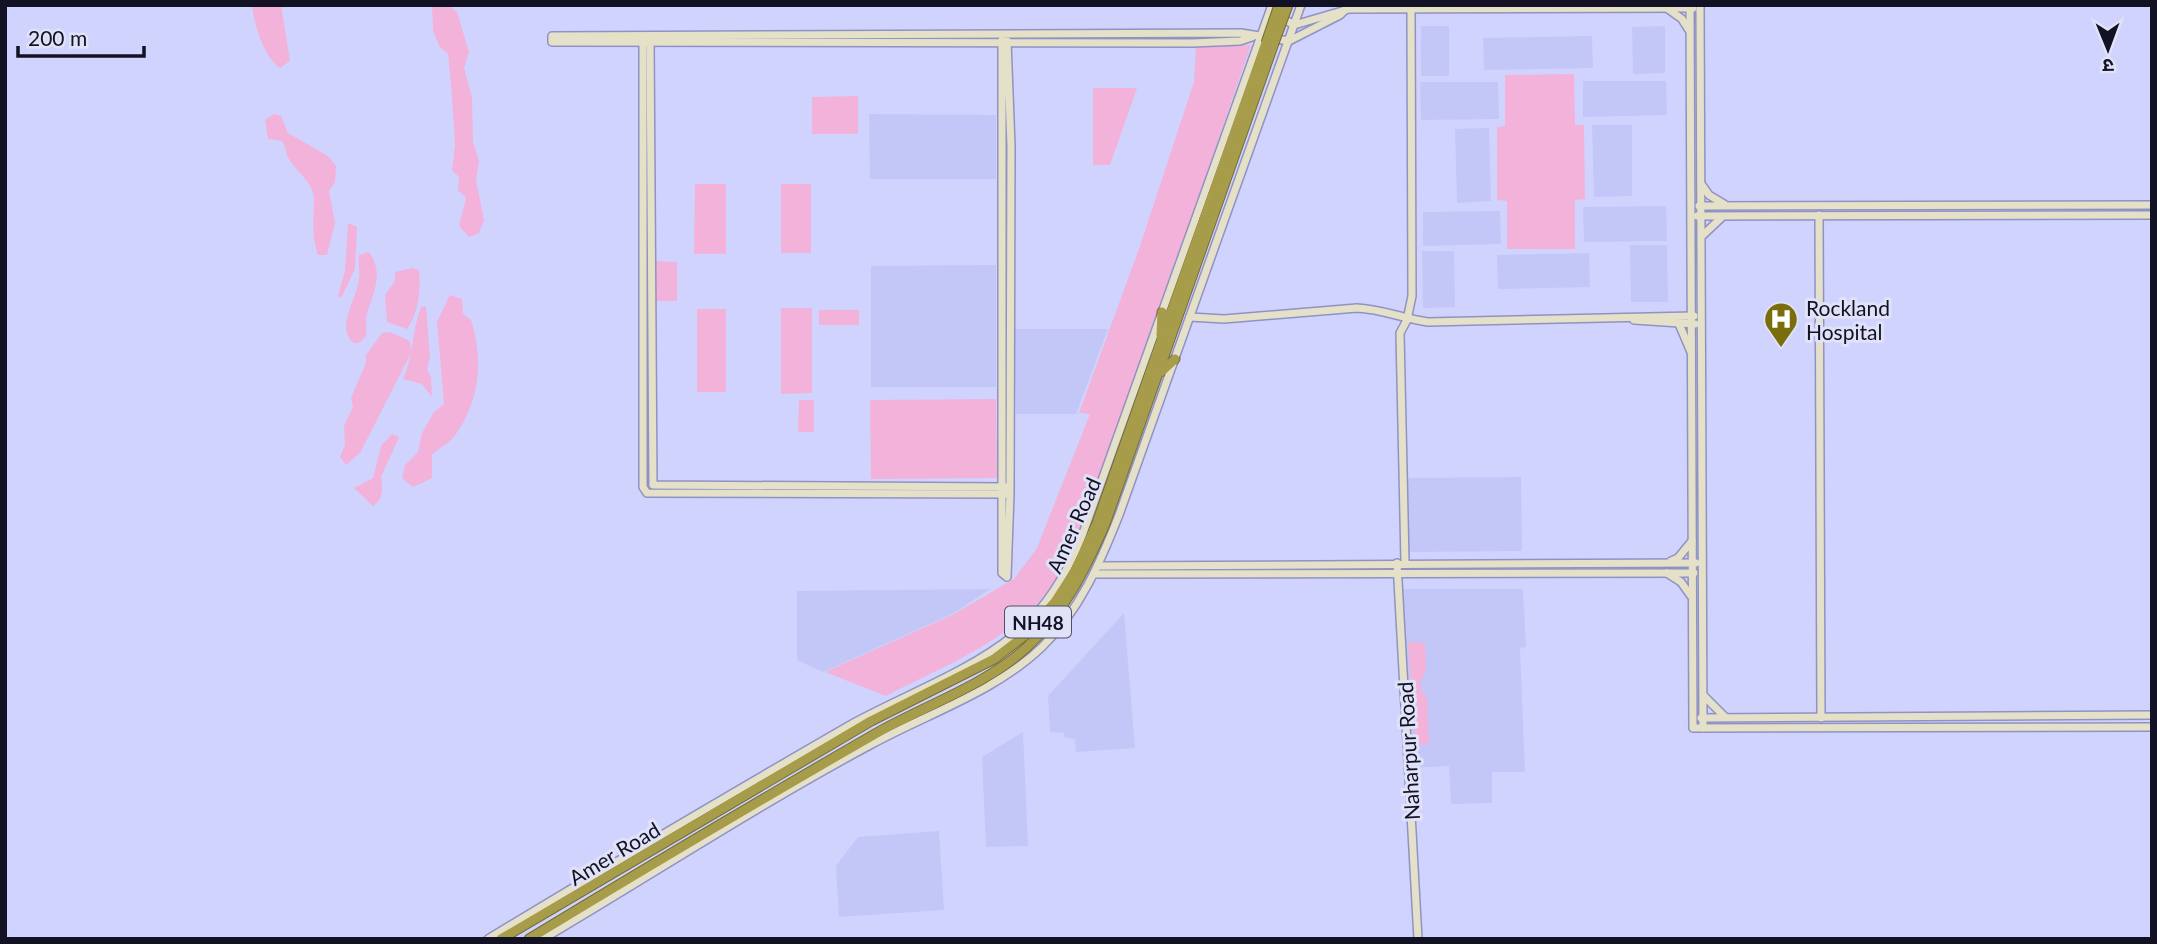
<svg xmlns="http://www.w3.org/2000/svg" width="2157" height="944" font-family="Lato,'Noto Sans Devanagari',sans-serif">
  <rect width="100%" height="100%" fill="#d0d3fe"/>
  <!-- built -->
  <g fill="#c3c7f7">
    <rect x="1421" y="26" width="28" height="50"/>
    <path d="M 1665,26 L 1665,73 L 1633,74 L 1632,27 Z"/>
    <path d="M 1592,36 L 1593,68 L 1484,70 L 1483,38 Z"/>
    <path d="M 1583,81 L 1666,81 L 1667,115 L 1583,117 Z"/>
    <path d="M 1498,82 L 1499,119 L 1421,120 L 1420,82 Z"/>
    <path d="M 869,114 L 996,115 L 996,179 L 870,179 Z"/>
    <path d="M 1592,125 L 1632,125 L 1632,196 L 1594,197 Z"/>
    <path d="M 1489,128 L 1491,201 L 1457,203 L 1455,129 Z"/>
    <path d="M 1666,206 L 1667,241 L 1584,242 L 1583,207 Z"/>
    <path d="M 1500,211 L 1501,244 L 1423,246 L 1423,212 Z"/>
    <path d="M 1630,245 L 1667,245 L 1668,302 L 1631,302 Z"/>
    <path d="M 1422,251 L 1454,251 L 1455,307 L 1423,308 Z"/>
    <path d="M 1589,253 L 1590,287 L 1498,289 L 1497,255 Z"/>
    <path d="M 996,265 L 996,387 L 871,387 L 871,266 Z"/>
    <path d="M 1014,329 L 1108,329 L 1076,414 L 1016,414 Z"/>
    <path d="M 1521,477 L 1522,551 L 1408,552 L 1407,478 Z"/>
    <path d="M 990,589 L 954,613 L 823,672 L 797,660 L 797,591 Z"/>
    <path d="M 1403,589 L 1523,589 L 1526,647 L 1520,648 L 1525,772 L 1492,772 L 1492,803 L 1451,804 L 1449,766 L 1412,768 Z"/>
    <path d="M 1124,613 L 1135,748 L 1076,752 L 1075,739 L 1064,737 L 1064,733 L 1050,732 L 1048,696 Z"/>
    <path d="M 1023,732 L 1028,846 L 986,847 L 982,757 Z"/>
    <path d="M 939,831 L 944,910 L 839,917 L 836,866 L 858,837 Z"/>
  </g>
  <!-- green -->
  <g fill="#f3b2da">
    <path d="M 252,5 L 281,5 L 290,61 L 280,68 C 264,58 254,24 252,5 Z"/>
    <path d="M 432,5 L 448,5 L 457,12 L 469,52 L 464,68 L 472,97 L 473,142 L 479,161 L 476,180 L 484,220 L 479,233 L 469,237 L 459,226 L 466,198 L 458,190 L 459,177 L 452,170 L 455,145 L 451,83 L 448,54 L 439,46 L 433,30 Z"/>
    <path d="M 1251,45 C 1205,177 1162,309 1113,440 C 1093,495 1077,562 1035,606 C 995,647 936,670 886,696 L 825,672 L 954,614 L 1014,579 L 1037,548 L 1090,414 L 1079,413 L 1140,246 L 1194,82 L 1196,46 Z"/>
    <path d="M 1574,74 L 1575,125 L 1584,125 L 1585,199 L 1575,200 L 1575,249 L 1507,249 L 1507,201 L 1497,200 L 1497,127 L 1505,126 L 1505,75 Z"/>
    <path d="M 1093,88 L 1137,88 L 1110,165 L 1093,165 Z"/>
    <path d="M 858,96 L 858,134 L 812,134 L 812,97 Z"/>
    <path d="M 274,114 L 281,116 L 288,133 L 328,156 L 336,166 L 335,182 L 329,191 L 335,223 L 327,255 L 318,255 C 311,235 314,220 314,199 C 313,181 295,171 288,157 C 285,151 286,147 282,141 L 268,139 L 265,120 Z"/>
    <path d="M 695,184 L 726,184 L 726,254 L 694,254 Z"/>
    <rect x="781" y="184" width="30" height="69"/>
    <path d="M 348,223 L 357,227 L 355,269 L 341,298 L 338,296 L 345,271 Z"/>
    <path d="M 369,252 C 384,273 374,291 367,313 C 365,320 367,329 366,336 L 359,343 L 354,343 C 334,327 358,298 359,278 C 360,271 358,264 359,255 Z"/>
    <path d="M 653,261 L 677,262 L 677,301 L 653,301 Z"/>
    <path d="M 413,268 L 419,270 C 421,288 419,313 407,329 L 387,322 L 385,295 L 395,281 L 395,272 Z"/>
    <path d="M 450,295 L 462,299 L 463,314 L 471,320 C 483,359 481,398 456,434 C 450,444 439,447 432,455 L 432,478 L 413,487 L 402,478 L 405,465 L 418,452 L 422,433 L 434,412 L 444,404 L 437,322 Z"/>
    <path d="M 426,306 L 430,357 L 427,369 L 431,377 L 432,397 L 422,384 L 403,379 C 414,353 412,330 421,307 Z"/>
    <path d="M 781,308 L 812,308 L 812,393 L 781,394 Z"/>
    <rect x="697" y="309" width="29" height="83"/>
    <rect x="819" y="310" width="40" height="15"/>
    <path d="M 390,332 L 410,341 L 411,353 L 360,453 L 346,465 L 340,457 L 345,445 L 344,426 L 353,407 L 351,398 L 366,363 L 366,355 L 382,333 Z"/>
    <path d="M 996,399 L 997,478 L 871,479 L 870,400 Z"/>
    <path d="M 799,400 L 814,400 L 814,432 L 798,432 Z"/>
    <path d="M 392,434 L 399,437 L 381,477 C 383,487 383,501 373,506 L 354,488 L 373,478 L 381,446 Z"/>
    <path d="M 1408,642 L 1425,643 L 1426,670 L 1420,683 L 1422,692 L 1427,696 L 1429,744 L 1415,745 Z"/>
  </g>
  <g fill="none" stroke-linecap="round" stroke-linejoin="round">
    <!-- secondary casing -->
    <g stroke="#8f92c3" stroke-width="10">
      <g id="secondary">
        <path d="M 1690,5 L 1693,728 L 2152,727"/>
        <path d="M 1700,5 L 1703,728"/>
        <path d="M 1668,9 L 1682,19 L 1689,30"/>
        <path d="M 1279,16 L 1294,25 L 1349,9 L 1693,8"/>
        <path d="M 1252,37 L 1240,41 L 1192,43 L 552,42 L 552,36 L 1241,33 L 1289,41 L 1340,15 L 1345,10"/>
        <path d="M 650,40 L 653,485 L 1007,487"/>
        <path d="M 1002,40 L 1002,573 L 1007,577 L 1010,494 L 1011,146 L 1007,41"/>
        <path d="M 643,43 L 643,487 L 647,493 L 1006,494"/>
        <path d="M 1702,185 L 1709,195 L 1724,204"/>
        <path d="M 1699,206 L 2152,205"/>
        <path d="M 1819,215 L 1821,718"/>
        <path d="M 1697,216 L 2152,215"/>
        <path d="M 1703,235 L 1721,218"/>
        <path d="M 1190,317 L 1224,319 L 1357,308 C 1382,309 1404,319 1428,322 L 1694,316"/>
        <path d="M 1634,320 L 1695,324"/>
        <path d="M 1679,324 L 1691,352"/>
        <path d="M 1671,561 L 1678,558 L 1692,541"/>
        <path d="M 1405,562 L 1400,333 L 1407,320 L 1412,296 L 1411,10"/>
        <path d="M 1397,563 L 1418,939"/>
        <path d="M 1098,566 L 1696,563"/>
        <path d="M 1667,573 L 1681,582 L 1691,596"/>
        <path d="M 1094,574 L 1694,573"/>
        <path d="M 1704,696 L 1725,717"/>
        <path d="M 1701,718 L 2152,715"/>
        <path d="M 488,939 C 608,866 729,795 850,725 C 904,695 965,674 1013,636 C 1045,610 1067,574 1082,536 L 1272,5"/>
        <path d="M 543,939 C 653,874 760,804 872,744 C 929,713 995,692 1042,647 C 1080,610 1100,563 1119,515 L 1301,5"/>
      </g>
    </g>
    <!-- highway casing -->
    <g stroke="#736c3c" stroke-width="11">
      <g id="highway">
        <path d="M 1161,335 L 1162,312"/>
        <path d="M 1161,372 L 1175,359"/>
        <path d="M 501,939 L 871,721 L 994,659 L 1024,636 L 1055,602 L 1075,571 L 1097,523 L 1266,43"/>
        <path d="M 529,939 C 644,869 759,801 875,734 C 925,705 983,687 1026,648 C 1064,613 1085,570 1105,524 L 1274,43"/>
      </g>
    </g>
    <!-- secondary -->
    <use href="#secondary" stroke="#e5e1c8" stroke-width="7"/>
    <!-- highway -->
    <use href="#highway" stroke="#a79c49" stroke-width="9"/>
    <!-- highway-bridge casing -->
    <g stroke="#736c3c" stroke-width="11" stroke-linecap="butt">
      <g id="highway-bridge">
        <path d="M 1266,43 L 1279,5"/>
        <path d="M 1274,43 L 1288,5"/>
      </g>
    </g>
    <!-- highway-bridge -->
    <use href="#highway-bridge" stroke="#a79c49" stroke-width="9"/>
  </g>
  <!-- icons -->
  <defs>
    <g id="hospital-pin" transform="scale(1.75)"><path d="M0 17L-7.5 6A9.5 9.5 0 1 1 7.5 6Z" fill="#7a6e0c" stroke="#e0e2f8"/><path d="M-5-5h3v3.5h4V-5h3V5h-3V1.5h-4V5h-3Z" fill="#fff"/></g>
  </defs>
  <g fill-rule="evenodd">
    <use href="#hospital-pin" x="1781" y="319"/>
  </g>
  <g text-anchor="middle" dominant-baseline="central" stroke-width="6" stroke-linejoin="round" paint-order="stroke">
    <!-- shield labels -->
    <rect fill="#e0e2f8" stroke="#505064" stroke-width="2" x="1005" y="606.5" width="66" height="31" rx="5"/>
    <g font-size="19" font-weight="bold" fill="#121224">
      <text x="1038" y="622">NH48</text>
    </g>
    <!-- poi labels -->
    <g font-size="21" fill="#121224" stroke="#e0e2f8" text-anchor="start">
      <text x="1806" y="307">Rockland<tspan x="1806" dy="24">Hospital</tspan></text>
    </g>
    <!-- street labels -->
    <g font-size="21" fill="#121224" stroke="#e0e2f8">
      <text transform="translate(1073 525) rotate(-66)">Amer Road</text>
      <text transform="translate(1408 751) rotate(-93)">Naharpur Road</text>
      <text transform="translate(614 853) rotate(-31)">Amer Road</text>
    </g>
  </g>
  <!-- border -->
  <rect width="2157" height="944" fill="none" stroke="#121224" stroke-width="14"/>
  <!-- north arrow -->
  <g transform="translate(2108 49) rotate(179)" stroke="#e0e2f8" stroke-width="5" paint-order="stroke">
  <path d="M0-5L12 26L0 18L-12 26Z" fill="#121224"/>
  <text y="-10" font-size="19" font-weight="bold" text-anchor="middle" fill="#121224">उ</text>
  </g>
  <!-- scale -->
  <path d="M18 46v10h126v-10" fill="none" stroke="#121224" stroke-width="3.5"/>
  <text x="28" y="46" font-size="21" fill="#121224" stroke="#e0e2f8" stroke-width="5" paint-order="stroke">200 m</text>
</svg>
